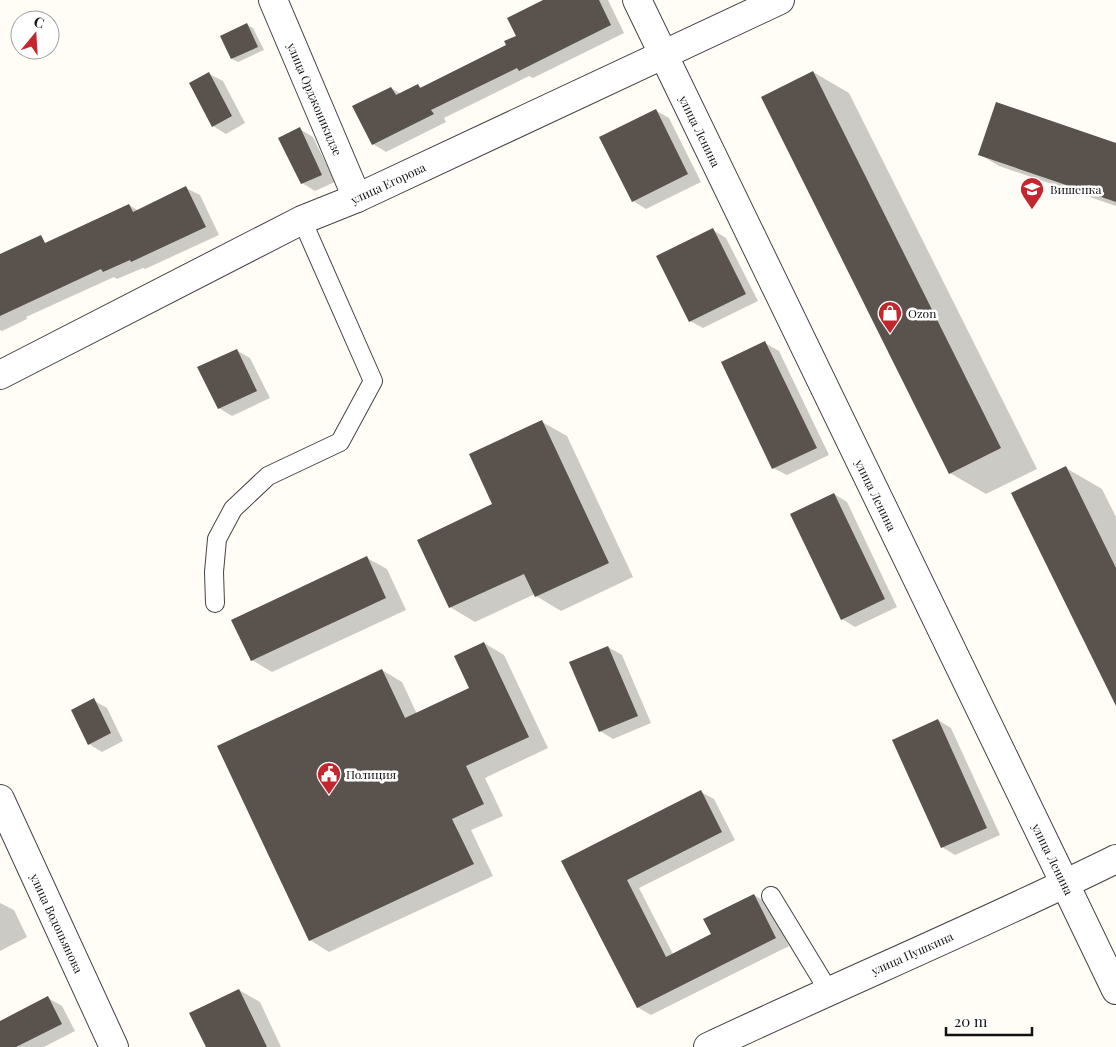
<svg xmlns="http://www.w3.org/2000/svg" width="1116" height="1047" font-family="'Playfair Display',serif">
  <rect width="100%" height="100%" fill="#fffdf5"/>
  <!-- shadow -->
  <g fill="#0003">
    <path d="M 546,0 L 608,0 L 624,33 L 533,78 L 529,76 L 444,118 L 446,122 L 386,152 L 373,144 L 391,88 L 401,94 L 418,85 L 422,88 L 508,46 Z"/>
    <path d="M 247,25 L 253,28 L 264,50 L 238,62 L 232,59 Z"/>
    <path d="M 813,72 L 849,93 L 1037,469 L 986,494 L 950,473 Z"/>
    <path d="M 209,74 L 223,81 L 245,123 L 226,134 L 213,126 Z"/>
    <path d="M 655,110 L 669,118 L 701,182 L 646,209 L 633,201 Z"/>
    <path d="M 300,129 L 313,137 L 335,182 L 315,191 L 302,183 Z"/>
    <path d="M 1116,144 L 1116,206 L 999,166 L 979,154 Z"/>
    <path d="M 186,188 L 200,195 L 219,235 L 145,269 L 143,268 L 117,279 L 114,277 L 26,317 L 27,319 L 2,331 L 0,330 L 0,266 L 129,205 L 139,211 Z"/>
    <path d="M 713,230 L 726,238 L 758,301 L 703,328 L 690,321 Z"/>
    <path d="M 765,343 L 779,351 L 829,455 L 787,475 L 773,468 Z"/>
    <path d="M 236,350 L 250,358 L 270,398 L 232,416 L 219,408 Z"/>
    <path d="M 542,422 L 567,436 L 633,577 L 561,611 L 536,596 L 535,594 L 475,622 L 450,607 Z"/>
    <path d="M 1066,468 L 1102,489 L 1116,517 L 1116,704 Z"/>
    <path d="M 834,494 L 847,502 L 897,607 L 855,627 L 842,619 Z"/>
    <path d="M 367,558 L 387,569 L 406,610 L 272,672 L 252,660 Z"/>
    <path d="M 484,643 L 504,655 L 548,748 L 485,778 L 503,816 L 471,830 L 493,876 L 329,952 L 310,940 L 382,670 L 402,682 L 417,714 L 471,688 Z"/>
    <path d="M 608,647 L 622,655 L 651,723 L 613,739 L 600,731 Z"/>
    <path d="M 93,700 L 107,708 L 123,741 L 102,752 L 89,744 Z"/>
    <path d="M 938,720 L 951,728 L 1000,835 L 955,855 L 942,847 Z"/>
    <path d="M 701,792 L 714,799 L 735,840 L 639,888 L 673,954 L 713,934 L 754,895 L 767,903 L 789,946 L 651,1015 L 637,1007 L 563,861 Z"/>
    <path d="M 0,903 L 14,910 L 27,937 L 0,951 Z"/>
    <path d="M 239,990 L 260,1002 L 281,1047 L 207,1047 Z"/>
    <path d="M 48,998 L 62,1006 L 75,1031 L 44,1047 L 0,1047 L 0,1022 Z"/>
  </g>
  <!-- building -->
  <g fill="#5a524d">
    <path d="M 543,0 L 599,0 L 611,25 L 519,71 L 517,68 L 431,110 L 434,114 L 372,145 L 352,106 L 391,87 L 396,95 L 418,84 L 420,88 L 506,45 L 504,41 L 516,36 L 507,18 Z"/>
    <path d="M 247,23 L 258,47 L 231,59 L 220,36 Z"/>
    <path d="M 813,71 L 1001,448 L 949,474 L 761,97 Z"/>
    <path d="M 209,72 L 232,116 L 212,127 L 189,83 Z"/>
    <path d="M 996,102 L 1116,143 L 1116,202 L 978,155 Z"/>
    <path d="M 656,109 L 688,174 L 632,202 L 599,137 Z"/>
    <path d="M 300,127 L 322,175 L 301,184 L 278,138 Z"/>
    <path d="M 186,186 L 206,227 L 131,262 L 130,260 L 103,272 L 101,269 L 0,316 L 0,254 L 41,235 L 45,243 L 129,204 L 133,212 Z"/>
    <path d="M 713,228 L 746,294 L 689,322 L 656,256 Z"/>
    <path d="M 765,341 L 817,448 L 772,469 L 721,362 Z"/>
    <path d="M 237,349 L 257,391 L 218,409 L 197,367 Z"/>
    <path d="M 542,420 L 609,563 L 535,597 L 524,574 L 449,608 L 417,540 L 492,504 L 469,454 Z"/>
    <path d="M 1066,466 L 1116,568 L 1116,706 L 1011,493 Z"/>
    <path d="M 834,493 L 885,599 L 841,620 L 790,514 Z"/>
    <path d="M 367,556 L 386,598 L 251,661 L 231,620 Z"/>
    <path d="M 484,642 L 529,737 L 466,766 L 484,804 L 452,819 L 474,864 L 309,941 L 217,746 L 382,669 L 405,718 L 469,688 L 454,656 Z"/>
    <path d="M 608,646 L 638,716 L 599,732 L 569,662 Z"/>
    <path d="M 94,698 L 111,733 L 88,745 L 71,710 Z"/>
    <path d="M 938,719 L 987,828 L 941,848 L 892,740 Z"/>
    <path d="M 701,790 L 722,832 L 627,880 L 666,957 L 711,934 L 703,919 L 754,894 L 776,938 L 637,1008 L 561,861 Z"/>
    <path d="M 239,989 L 267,1047 L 206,1047 L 189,1013 Z"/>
    <path d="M 48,996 L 62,1024 L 16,1047 L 0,1047 L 0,1021 Z"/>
  </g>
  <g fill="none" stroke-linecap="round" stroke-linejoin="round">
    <!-- service casing -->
    <g stroke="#444" stroke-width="20">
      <g id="service">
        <path d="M 215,603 L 214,572 L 217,539 L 233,509 L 268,476 L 340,442 L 373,381 L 302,220"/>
        <path d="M 771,896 L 822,980 L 822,993"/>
      </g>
    </g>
    <!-- minor casing -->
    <g stroke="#444" stroke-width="30">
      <g id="minor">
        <path d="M 273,0 L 357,198"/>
        <path d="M 637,0 L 1065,884"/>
        <path d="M 0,375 L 302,220 L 357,198 L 780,0"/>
      </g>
    </g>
    <!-- tertiary casing -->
    <g stroke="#444" stroke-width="30">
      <g id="tertiary">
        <path d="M 0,799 L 114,1047"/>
        <path d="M 1065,884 L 1116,990"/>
        <path d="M 708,1047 C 844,983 982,925 1116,859"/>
      </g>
    </g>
    <!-- service -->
    <use href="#service" stroke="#fff" stroke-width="18"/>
    <!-- minor -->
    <use href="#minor" stroke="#fff" stroke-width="28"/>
    <!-- tertiary -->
    <use href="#tertiary" stroke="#fff" stroke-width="28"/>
  </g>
  <!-- icons -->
  <defs>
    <g id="school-pin" transform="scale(1.25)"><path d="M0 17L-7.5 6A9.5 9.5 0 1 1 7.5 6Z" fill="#c4262e" stroke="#fff"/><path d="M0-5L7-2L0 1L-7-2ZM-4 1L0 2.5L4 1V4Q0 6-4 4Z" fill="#fff"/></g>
    <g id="shop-pin" transform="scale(1.25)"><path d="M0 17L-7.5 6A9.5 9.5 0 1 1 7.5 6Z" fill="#c4262e" stroke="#fff"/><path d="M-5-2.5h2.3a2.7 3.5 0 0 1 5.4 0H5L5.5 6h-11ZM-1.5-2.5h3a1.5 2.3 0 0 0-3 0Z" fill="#fff"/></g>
    <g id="civic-pin" transform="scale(1.25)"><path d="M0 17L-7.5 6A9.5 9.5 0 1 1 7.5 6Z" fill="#c4262e" stroke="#fff"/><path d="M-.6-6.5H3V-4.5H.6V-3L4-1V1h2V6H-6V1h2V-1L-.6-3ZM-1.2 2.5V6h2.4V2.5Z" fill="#fff"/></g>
  </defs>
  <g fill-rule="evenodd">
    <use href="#school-pin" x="1032" y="189"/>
    <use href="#shop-pin" x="890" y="313"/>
    <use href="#civic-pin" x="329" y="774"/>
  </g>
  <g text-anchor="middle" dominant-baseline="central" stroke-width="5" stroke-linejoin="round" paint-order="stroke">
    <!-- street labels -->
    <g font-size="12" fill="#111" stroke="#fff">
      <text transform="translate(315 99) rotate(67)">улица Орджоникидзе</text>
      <text transform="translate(700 131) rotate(64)">улица Ленина</text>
      <text transform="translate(388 183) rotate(-25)">улица Егорова</text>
      <text transform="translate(876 495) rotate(64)">улица Ленина</text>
      <text transform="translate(1053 859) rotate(64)">улица Ленина</text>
      <text transform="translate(57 923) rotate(65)">улица Водопьянова</text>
      <text transform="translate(912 953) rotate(-24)">улица Пушкина</text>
    </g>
    <!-- poi labels -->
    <g font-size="12" fill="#111" stroke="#fff" text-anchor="start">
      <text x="1050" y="189">Вишенка</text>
      <text x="908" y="313">Ozon</text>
      <text x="346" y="774">Полиция</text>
    </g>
  </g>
  <!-- north arrow -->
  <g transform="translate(35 35) rotate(18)"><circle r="24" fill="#ffffff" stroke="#a0a0a0"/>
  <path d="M0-4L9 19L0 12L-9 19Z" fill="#c4262e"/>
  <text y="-8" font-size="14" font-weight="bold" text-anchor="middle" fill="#111111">С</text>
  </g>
  <!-- scale -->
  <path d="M946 1027v8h86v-8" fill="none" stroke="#111111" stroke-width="2.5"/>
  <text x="954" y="1027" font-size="15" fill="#111111" stroke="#ffffff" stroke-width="4" paint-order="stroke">20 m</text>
</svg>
